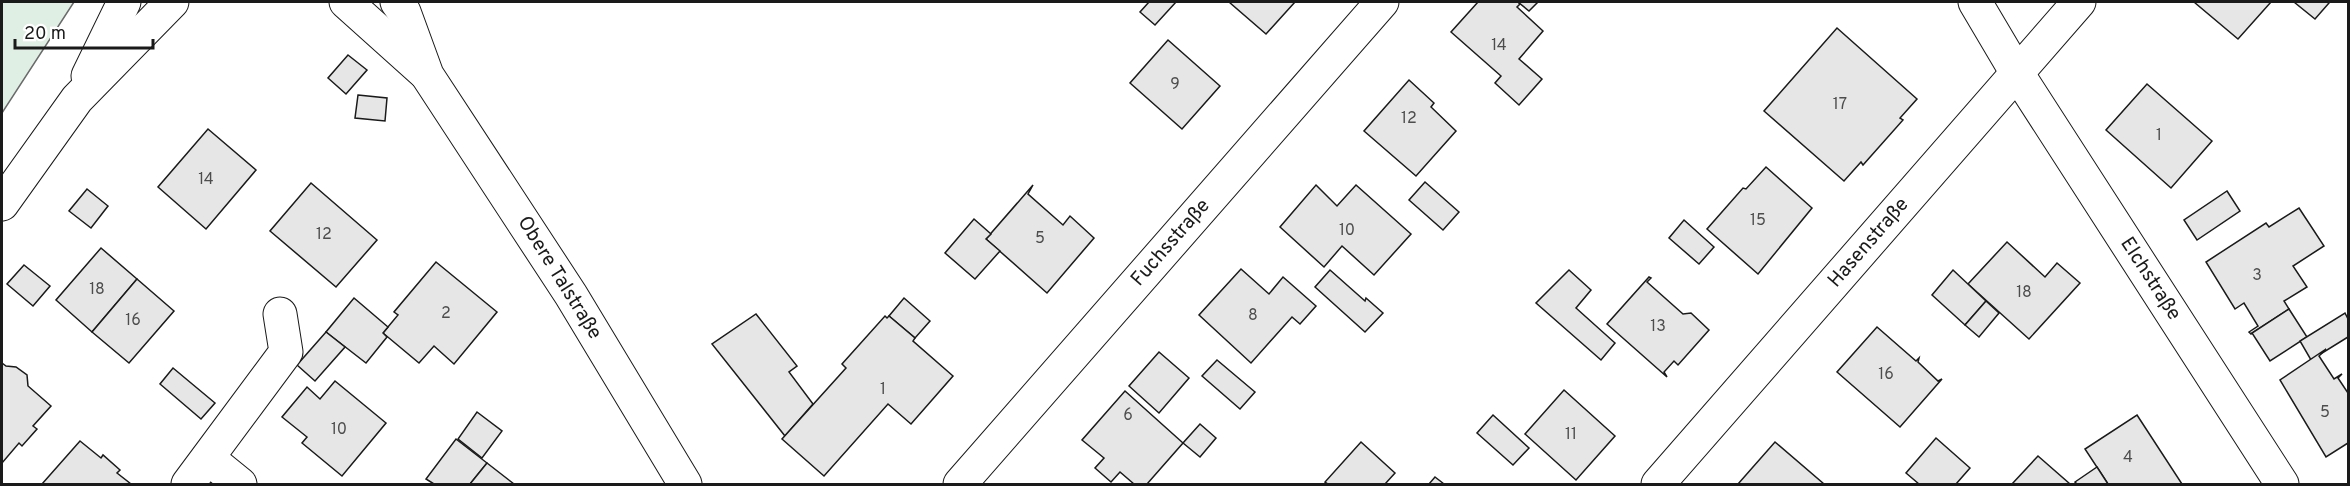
<svg xmlns="http://www.w3.org/2000/svg" width="2350" height="486" font-family="Overpass,sans-serif">
  <rect width="100%" height="100%" fill="#fff"/>
  <!-- green -->
  <path fill="#e0efe3" stroke="#6a6a6a" stroke-width="1.5" d="M 2,2 L 74,2 L 2,113 Z"/>
  <!-- building -->
  <g fill="#e6e6e6" stroke="#1a1a1a" stroke-width="1.5">
    <path d="M 1149,2 L 1176,2 L 1155,25 L 1140,12 Z"/>
    <path d="M 1229,2 L 1295,2 L 1266,34 Z"/>
    <path d="M 1478,2 L 1518,2 L 1520,4 L 1517,7 L 1543,31 L 1519,59 L 1542,79 L 1519,105 L 1495,83 L 1501,76 L 1451,32 Z"/>
    <path d="M 1518,2 L 1538,2 L 1529,11 Z"/>
    <path d="M 2194,2 L 2271,2 L 2238,39 Z"/>
    <path d="M 2294,2 L 2327,2 L 2329,3 L 2315,19 Z"/>
    <path d="M 1837,28 L 1917,99 L 1900,118 L 1903,120 L 1863,165 L 1861,162 L 1844,181 L 1764,111 Z"/>
    <path d="M 1168,40 L 1220,86 L 1182,129 L 1130,83 Z"/>
    <path d="M 348,55 L 367,70 L 346,94 L 328,78 Z"/>
    <path d="M 1409,80 L 1434,103 L 1431,107 L 1456,131 L 1416,176 L 1364,131 Z"/>
    <path d="M 2147,84 L 2212,141 L 2171,188 L 2106,130 Z"/>
    <path d="M 358,95 L 387,98 L 385,121 L 355,118 Z"/>
    <path d="M 208,129 L 256,170 L 206,229 L 158,187 Z"/>
    <path d="M 1766,167 L 1812,208 L 1758,274 L 1707,229 L 1743,188 L 1746,189 Z"/>
    <path d="M 1425,182 L 1459,212 L 1443,230 L 1409,200 Z"/>
    <path d="M 311,183 L 377,240 L 336,287 L 270,231 Z"/>
    <path d="M 1033,185 L 1028,194 L 1063,225 L 1070,216 L 1094,238 L 1047,293 L 986,239 Z"/>
    <path d="M 1316,185 L 1337,206 L 1356,185 L 1411,234 L 1374,275 L 1342,246 L 1324,267 L 1280,227 Z"/>
    <path d="M 87,189 L 108,206 L 91,228 L 69,211 Z"/>
    <path d="M 2227,191 L 2240,211 L 2197,240 L 2184,220 Z"/>
    <path d="M 2299,208 L 2324,246 L 2293,266 L 2307,287 L 2284,301 L 2289,309 L 2251,334 L 2249,332 L 2258,326 L 2244,303 L 2235,309 L 2206,262 L 2266,223 L 2269,227 Z"/>
    <path d="M 974,219 L 991,234 L 986,239 L 1000,251 L 975,279 L 945,253 Z"/>
    <path d="M 1684,220 L 1714,247 L 1699,264 L 1669,238 Z"/>
    <path d="M 2007,242 L 2045,277 L 2057,263 L 2080,283 L 2029,339 L 1968,284 Z"/>
    <path d="M 101,248 L 137,279 L 92,332 L 56,300 Z"/>
    <path d="M 436,262 L 497,312 L 454,364 L 434,346 L 419,363 L 383,333 L 398,315 L 394,312 Z"/>
    <path d="M 24,265 L 50,286 L 33,306 L 7,284 Z"/>
    <path d="M 1241,269 L 1269,294 L 1283,277 L 1316,306 L 1300,324 L 1292,317 L 1251,363 L 1199,315 Z"/>
    <path d="M 1330,270 L 1365,301 L 1366,298 L 1383,313 L 1365,332 L 1315,287 Z"/>
    <path d="M 1569,270 L 1591,290 L 1576,308 L 1615,343 L 1601,360 L 1536,303 Z"/>
    <path d="M 1953,270 L 1986,301 L 1965,325 L 1932,295 Z"/>
    <path d="M 1649,277 L 1651,278 L 1647,282 L 1683,314 L 1691,313 L 1709,330 L 1678,365 L 1674,361 L 1664,372 L 1667,377 L 1607,324 Z"/>
    <path d="M 137,279 L 174,311 L 129,363 L 92,332 Z"/>
    <path d="M 354,298 L 388,327 L 383,333 L 387,337 L 366,363 L 326,332 Z"/>
    <path d="M 904,298 L 930,321 L 915,338 L 889,316 Z"/>
    <path d="M 1986,301 L 1999,313 L 1979,337 L 1965,325 Z"/>
    <path d="M 2289,309 L 2307,337 L 2270,361 L 2252,333 Z"/>
    <path d="M 2345,313 L 2348,319 L 2348,337 L 2311,360 L 2300,341 Z"/>
    <path d="M 756,314 L 797,366 L 789,372 L 813,404 L 785,436 L 712,344 Z"/>
    <path d="M 885,316 L 887,318 L 889,316 L 915,338 L 913,341 L 953,376 L 911,424 L 888,404 L 824,476 L 782,439 L 846,368 L 842,364 Z"/>
    <path d="M 1877,327 L 1916,361 L 1919,358 L 1918,362 L 1938,381 L 1942,379 L 1900,427 L 1837,372 Z"/>
    <path d="M 326,332 L 345,347 L 315,381 L 297,365 Z"/>
    <path d="M 2326,349 L 2319,356 L 2334,379 L 2342,374 L 2338,378 L 2348,393 L 2348,443 L 2326,457 L 2280,380 Z"/>
    <path d="M 1159,352 L 1189,378 L 1159,413 L 1129,386 Z"/>
    <path d="M 1217,360 L 1255,392 L 1240,409 L 1202,376 Z"/>
    <path d="M 2,363 L 6,366 L 16,367 L 27,375 L 28,386 L 51,406 L 33,426 L 37,429 L 22,446 L 19,443 L 2,463 Z"/>
    <path d="M 173,368 L 215,403 L 201,419 L 160,384 Z"/>
    <path d="M 335,381 L 386,423 L 342,476 L 302,443 L 307,437 L 282,417 L 307,387 L 320,399 Z"/>
    <path d="M 1564,390 L 1615,436 L 1576,480 L 1525,434 Z"/>
    <path d="M 1125,391 L 1183,443 L 1147,484 L 1134,484 L 1120,472 L 1111,482 L 1095,468 L 1104,458 L 1082,440 Z"/>
    <path d="M 477,412 L 502,431 L 482,458 L 458,439 Z"/>
    <path d="M 1493,415 L 1529,448 L 1513,465 L 1477,433 Z"/>
    <path d="M 2137,415 L 2182,484 L 2108,484 L 2085,449 Z"/>
    <path d="M 1200,424 L 1216,438 L 1200,457 L 1183,443 Z"/>
    <path d="M 1936,438 L 1970,468 L 1956,484 L 1919,484 L 1906,473 Z"/>
    <path d="M 456,439 L 487,463 L 470,484 L 434,484 L 426,479 Z"/>
    <path d="M 80,441 L 101,458 L 103,455 L 120,470 L 117,473 L 131,484 L 42,484 Z"/>
    <path d="M 1361,442 L 1395,473 L 1385,484 L 1328,484 L 1325,482 Z"/>
    <path d="M 1775,442 L 1824,484 L 1738,484 Z"/>
    <path d="M 2038,456 L 2070,484 L 2012,484 Z"/>
    <path d="M 487,463 L 514,484 L 470,484 Z"/>
    <path d="M 2097,467 L 2108,484 L 2077,484 L 2075,482 Z"/>
    <path d="M 1435,477 L 1444,484 L 1429,484 Z"/>
  </g>
  <g fill="none" stroke-linecap="round" stroke-linejoin="round">
    <!-- minor casing -->
    <g stroke="#1a1a1a" stroke-width="35">
      <g id="minor">
        <path d="M 346,2 L 424,72"/>
        <path d="M 397,2 L 404,12 L 427,75 L 571,295 L 685,484"/>
        <path d="M 1975,2 L 2017,73 L 2282,484"/>
        <path d="M 88,76 L 124,2"/>
        <path d="M 2,204 L 77,99 L 172,2"/>
        <path d="M 208,458 L 240,484"/>
        <path d="M 188,484 L 286,352 L 280,314"/>
        <path d="M 960,484 L 1382,2"/>
        <path d="M 1658,484 L 2079,2"/>
      </g>
    </g>
    <!-- minor -->
    <use href="#minor" stroke="#fff" stroke-width="33"/>
  </g>
  <g text-anchor="middle" dominant-baseline="central" stroke-width="4.5" stroke-linejoin="round" paint-order="stroke">
    <!-- number labels -->
    <g font-size="16" fill="#4d4d4d">
      <text x="1499" y="46">14</text>
      <text x="1175" y="85">9</text>
      <text x="1840" y="105">17</text>
      <text x="1409" y="119">12</text>
      <text x="2159" y="136">1</text>
      <text x="206" y="180">14</text>
      <text x="1758" y="221">15</text>
      <text x="1347" y="231">10</text>
      <text x="324" y="235">12</text>
      <text x="1040" y="239">5</text>
      <text x="2257" y="276">3</text>
      <text x="97" y="290">18</text>
      <text x="2024" y="293">18</text>
      <text x="446" y="314">2</text>
      <text x="1253" y="316">8</text>
      <text x="133" y="321">16</text>
      <text x="1658" y="327">13</text>
      <text x="1886" y="375">16</text>
      <text x="883" y="390">1</text>
      <text x="2325" y="413">5</text>
      <text x="1128" y="416">6</text>
      <text x="339" y="430">10</text>
      <text x="1571" y="435">11</text>
      <text x="2128" y="458">4</text>
    </g>
    <!-- street labels -->
    <g font-size="20" fill="#1a1a1a" stroke="#fff">
      <text transform="translate(1171 243) rotate(-49)">Fuchsstraße</text>
      <text transform="translate(1869 243) rotate(-49)">Hasenstraße</text>
      <text transform="translate(559 278) rotate(58)">Obere Talstraße</text>
      <text transform="translate(2150 279) rotate(57)">Elchstraße</text>
    </g>
  </g>
  <!-- border -->
  <rect width="2350" height="486" fill="none" stroke="#1a1a1a" stroke-width="6"/>
  <!-- scale -->
  <path d="M15 39v9h138v-9" fill="none" stroke="#1a1a1a" stroke-width="3"/>
  <text x="24" y="39" font-size="18" fill="#1a1a1a" stroke="#ffffff" stroke-width="4.5" paint-order="stroke">20 m</text>
</svg>
